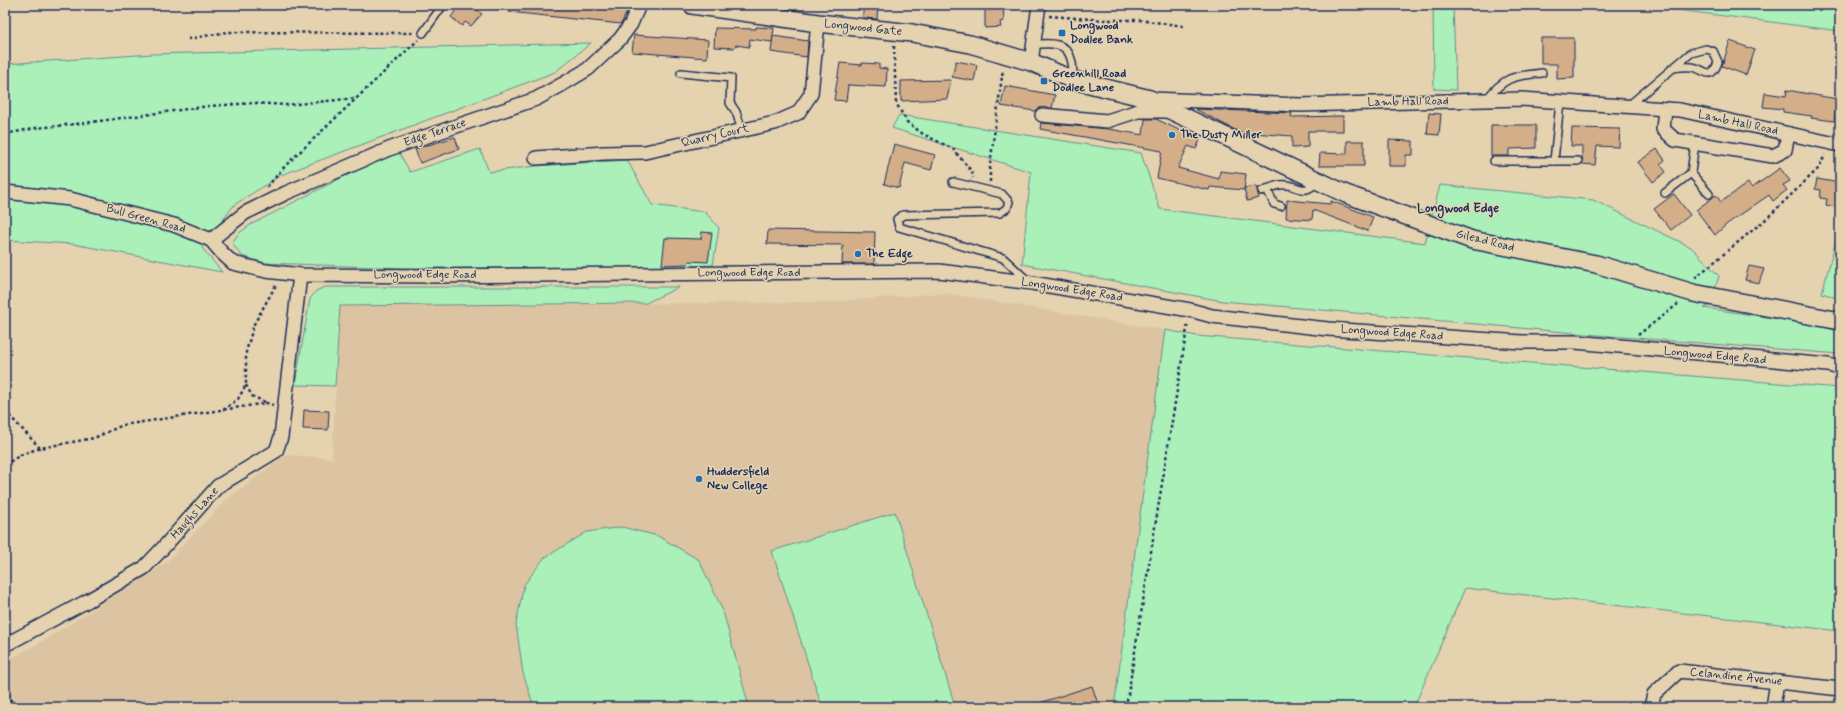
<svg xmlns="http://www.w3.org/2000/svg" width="1845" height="712" font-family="Mynerve,sans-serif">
  <rect width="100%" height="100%" fill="#e5d2af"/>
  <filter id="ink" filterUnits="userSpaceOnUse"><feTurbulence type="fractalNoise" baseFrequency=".025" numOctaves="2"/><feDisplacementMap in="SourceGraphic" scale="8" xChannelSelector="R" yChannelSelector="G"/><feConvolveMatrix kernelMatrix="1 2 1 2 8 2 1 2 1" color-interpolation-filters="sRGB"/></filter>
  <g filter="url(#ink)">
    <!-- built -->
    <path fill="#dcc4a2" d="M 944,293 L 1165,330 L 1114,707 L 13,707 L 5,683 L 5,662 L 48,638 L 167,562 L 225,501 L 285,455 L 332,458 L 340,306 L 830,302 Z"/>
    <!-- green -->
    <g fill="#abefb9" stroke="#638f8c">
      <path d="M 1433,5 L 1453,5 L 1456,90 L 1434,89 Z"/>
      <path d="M 1639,5 L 1840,5 L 1840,31 Z"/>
      <path d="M 591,43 L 555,72 L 281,175 L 234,205 L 202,248 L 222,272 L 73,244 L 5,240 L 5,64 L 152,54 Z"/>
      <path d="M 899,115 L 1141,153 L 1160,209 L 1425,243 L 1440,185 L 1593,200 L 1691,247 L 1719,276 L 1709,306 L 1704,308 L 1816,324 L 1840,332 L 1840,354 L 1597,335 L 1223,301 L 1022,264 L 1031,172 L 892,128 Z"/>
      <path d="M 397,149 L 410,172 L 480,149 L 489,172 L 536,166 L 627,160 L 652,205 L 705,212 L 719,228 L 713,265 L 647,268 L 403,268 L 265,263 L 242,256 L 232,243 L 238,234 L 250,225 Z"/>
      <path d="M 1837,236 L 1840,236 L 1840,299 L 1822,293 Z"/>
      <path d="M 325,287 L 679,287 L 646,303 L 340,306 L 335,386 L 295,385 L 310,299 L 316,291 Z"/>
      <path d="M 1165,330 L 1197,336 L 1840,388 L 1840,631 L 1465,588 L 1414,707 L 1114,707 Z"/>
      <path d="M 895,512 L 955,706 L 822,707 L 772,551 Z"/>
      <path d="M 622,527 L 658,536 L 699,560 L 723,611 L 749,707 L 534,707 L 523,673 L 516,624 L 524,585 L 544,558 L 587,532 Z"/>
    </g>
    <!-- building -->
    <g fill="#d4ae88" stroke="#1b2f5e">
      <path d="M 460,5 L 471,5 L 482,14 L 471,26 L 465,22 L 462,26 L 451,17 Z"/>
      <path d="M 510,5 L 585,5 L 628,10 L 621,24 L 509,12 Z"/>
      <path d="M 863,5 L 878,5 L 877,19 L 863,18 Z"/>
      <path d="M 985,5 L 1003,5 L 1004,21 L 1000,22 L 1001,27 L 985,28 Z"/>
      <path d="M 756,27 L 774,28 L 772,42 L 750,39 L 749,47 L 736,45 L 734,48 L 714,47 L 715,28 L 756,29 Z"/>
      <path d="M 634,35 L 708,40 L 707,58 L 632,52 Z"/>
      <path d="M 773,36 L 808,41 L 807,57 L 771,52 Z"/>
      <path d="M 1541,38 L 1574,38 L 1574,78 L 1557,79 L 1557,64 L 1541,64 Z"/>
      <path d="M 1730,41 L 1755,50 L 1746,75 L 1722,66 Z"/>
      <path d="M 956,61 L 977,65 L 974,81 L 952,77 Z"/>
      <path d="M 840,63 L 862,65 L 862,63 L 879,64 L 879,68 L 887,69 L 886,87 L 848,85 L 846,101 L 834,100 Z"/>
      <path d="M 951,80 L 947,99 L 901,101 L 901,81 Z"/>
      <path d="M 1005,86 L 1055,95 L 1052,108 L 1039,108 L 1035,111 L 1001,106 Z"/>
      <path d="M 1787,90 L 1837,99 L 1834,121 L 1811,118 L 1812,116 L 1783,112 L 1783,109 L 1763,107 L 1765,93 L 1786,96 Z"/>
      <path d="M 1195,109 L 1292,113 L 1291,117 L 1343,116 L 1343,131 L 1308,131 L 1308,147 L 1292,148 L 1292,136 L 1239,132 Z"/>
      <path d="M 1429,113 L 1441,114 L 1439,135 L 1427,134 Z"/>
      <path d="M 1145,119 L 1156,119 L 1200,140 L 1196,149 L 1188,146 L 1178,168 L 1219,179 L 1220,171 L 1246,174 L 1244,190 L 1210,187 L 1209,190 L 1157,178 L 1162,151 L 1040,129 L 1041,123 L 1109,129 L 1143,135 Z"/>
      <path d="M 1491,125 L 1536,125 L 1536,148 L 1509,149 L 1509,156 L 1491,156 Z"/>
      <path d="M 1572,128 L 1620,129 L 1619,147 L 1597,146 L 1595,165 L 1582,164 L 1582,146 L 1571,146 Z"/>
      <path d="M 455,137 L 459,149 L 420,163 L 415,149 Z"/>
      <path d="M 1389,140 L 1413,141 L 1413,155 L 1406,155 L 1406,166 L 1389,166 Z"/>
      <path d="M 1347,141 L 1364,141 L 1364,166 L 1319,166 L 1320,153 L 1347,154 Z"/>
      <path d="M 894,144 L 935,155 L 931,170 L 905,163 L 899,188 L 884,184 Z"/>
      <path d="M 1657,149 L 1665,160 L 1660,164 L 1666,172 L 1653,182 L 1638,162 Z"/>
      <path d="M 1780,168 L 1790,181 L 1783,185 L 1787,190 L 1773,201 L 1769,195 L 1727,224 L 1715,235 L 1696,210 L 1716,195 L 1721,202 L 1748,183 L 1752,188 Z"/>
      <path d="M 1817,179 L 1840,183 L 1840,208 L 1826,205 L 1827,199 L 1820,198 L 1821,190 L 1815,189 Z"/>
      <path d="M 1256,186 L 1259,198 L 1247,201 L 1244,188 Z"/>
      <path d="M 1674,194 L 1690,215 L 1671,230 L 1654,209 Z"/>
      <path d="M 1287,200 L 1330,204 L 1331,201 L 1373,217 L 1368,231 L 1313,210 L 1312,220 L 1286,218 Z"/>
      <path d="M 768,230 L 875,232 L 874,264 L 842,264 L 843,245 L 767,244 Z"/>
      <path d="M 702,232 L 712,233 L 708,262 L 689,261 L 688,264 L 662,265 L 665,238 L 701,239 Z"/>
      <path d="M 1749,266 L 1764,269 L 1759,283 L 1745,280 Z"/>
      <path d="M 304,410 L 329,411 L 328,430 L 303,429 Z"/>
      <path d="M 1092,686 L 1099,707 L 1034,707 L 1033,705 Z"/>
    </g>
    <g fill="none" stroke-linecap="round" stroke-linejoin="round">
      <!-- service casing -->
      <g stroke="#1b2f5e" stroke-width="10">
        <g id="service">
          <path d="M 423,33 L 443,5"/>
          <path d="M 1033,45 C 1064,40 1074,48 1073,80"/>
          <path d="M 681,73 L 731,78 L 730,103 L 736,112 L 742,130"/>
          <path d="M 1486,100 C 1505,76 1514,76 1542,73"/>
          <path d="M 1627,107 L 1691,53 L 1706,49 L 1713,51 L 1718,62 C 1711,83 1704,68 1692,67 C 1686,66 1679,67 1672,68"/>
          <path d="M 1494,161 L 1578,161"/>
          <path d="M 1554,161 L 1560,102"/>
          <path d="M 1691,173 L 1695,143"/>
          <path d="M 953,182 L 1002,194 L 1009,202 L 1007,208 L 1000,213 L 903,215 L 897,219 L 899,227 L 1003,258 L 1028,281"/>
          <path d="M 1267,189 L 1274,204 L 1281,206"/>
          <path d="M 1262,191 C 1268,189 1274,186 1280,185 C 1299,182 1301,199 1318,181"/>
          <path d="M 1665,193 L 1691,173 L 1709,194"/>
        </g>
      </g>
      <!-- minor casing -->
      <g stroke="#1b2f5e" stroke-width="16">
        <g id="minor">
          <path d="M 1031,62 L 1039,5"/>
          <path d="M 1152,99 L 1300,105 L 1522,99 L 1680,110 L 1840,145"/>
          <path d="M 1665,109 L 1663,129 L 1675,140 L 1773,156 L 1785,150 L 1788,134"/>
          <path d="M 1042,115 L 1107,121 L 1138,111 L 1172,111"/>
          <path d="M 536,158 L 604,153 L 645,152 L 775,123 L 798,113 L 811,94 L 818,23"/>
          <path d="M 5,192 L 70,199 L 174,225 L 211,240 L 222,253 L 233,263 L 266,271 L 300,275 L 431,276 L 939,271 L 1032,283 L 1190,310 L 1212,316 L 1328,329 L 1522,342 L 1575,342 L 1828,365 L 1840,368"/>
          <path d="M 211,240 L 245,213 L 286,193 L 389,149 L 536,99 L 563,84 L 588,69 L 620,39 L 631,24 L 639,5"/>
          <path d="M 5,645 L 89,600 L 144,568 L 163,548 L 218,486 L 276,451 L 281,437 L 300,275"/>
          <path d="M 1651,707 L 1654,694 L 1679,671 L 1840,689"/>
          <path d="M 1773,707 L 1777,682"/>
        </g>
      </g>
      <!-- tertiary casing -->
      <g stroke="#1b2f5e" stroke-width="20">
        <path id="tertiary" d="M 692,5 L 818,23 L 912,33 L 970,44 L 1031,62 L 1073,80 L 1150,99 L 1172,111 L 1346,194 L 1472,240 L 1596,264 L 1693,293 L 1840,321"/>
      </g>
      <!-- path -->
      <g stroke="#1b2f5e" stroke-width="2.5" stroke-dasharray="3 3" stroke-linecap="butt">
        <path d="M 1049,16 L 1104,20 L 1139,20 L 1184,26"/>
        <path d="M 188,39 L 227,32 L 415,33"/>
        <path d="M 894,46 L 896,103 L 907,122 L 923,134 L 953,149 L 972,172 L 973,178"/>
        <path d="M 5,134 L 36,128 L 85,123 L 209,106 L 253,103 L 287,105 L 357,98"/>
        <path d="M 990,182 L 990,165 L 1003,69"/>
        <path d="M 267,187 L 286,165 L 418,40"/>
        <path d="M 1695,278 L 1766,219 L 1819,168 L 1825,155"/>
        <path d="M 1638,335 L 1678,304"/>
        <path d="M 246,385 L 252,396 L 267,403"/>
        <path d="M 223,410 L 238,399 L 246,385 L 246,352 L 254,324 L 276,285"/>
        <path d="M 5,411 L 40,448"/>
        <path d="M 5,465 L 20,455 L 40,448 L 94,438 L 123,425 L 267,403 L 273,405"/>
        <path d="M 5,682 L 13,707"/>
        <path d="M 1126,707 L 1188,322"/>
      </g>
      <!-- service -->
      <use href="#service" stroke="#e5d2af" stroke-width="7"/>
      <!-- minor -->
      <use href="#minor" stroke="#e5d2af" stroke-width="13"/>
      <!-- tertiary -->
      <use href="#tertiary" stroke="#e5d2af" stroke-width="17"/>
    </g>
  </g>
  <!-- markers -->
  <g fill="#1f6fb2" stroke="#e5d2af" stroke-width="1.5">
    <rect x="1058" y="29" width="8" height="8" rx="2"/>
    <rect x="1040" y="77" width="8" height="8" rx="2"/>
    <circle cx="1172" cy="135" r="4"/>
    <circle cx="858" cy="254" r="4"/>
    <circle cx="699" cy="479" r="4"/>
  </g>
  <g text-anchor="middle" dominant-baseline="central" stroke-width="3" stroke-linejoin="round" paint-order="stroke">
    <!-- poi labels -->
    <g font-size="12" font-weight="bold" fill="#1b2f5e" stroke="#e5d2af" text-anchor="start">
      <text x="1070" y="26">Longwood<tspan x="1070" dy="14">Dodlee Bank</tspan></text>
      <text x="1052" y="74">Greenhill Road<tspan x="1052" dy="14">Dodlee Lane</tspan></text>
      <text x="1180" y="135">The Dusty Miller</text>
      <text x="866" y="254">The Edge</text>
      <text x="707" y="472">Huddersfield<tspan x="707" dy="14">New College</tspan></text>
    </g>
    <!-- street labels -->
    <g font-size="12" fill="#1b2f5e" stroke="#e5d2af">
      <text transform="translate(863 28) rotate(6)">Longwood Gate</text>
      <text transform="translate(1408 102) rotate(-1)">Lamb Hall Road</text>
      <text transform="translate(1738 123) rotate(12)">Lamb Hall Road</text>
      <text transform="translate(435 133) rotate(-19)">Edge Terrace</text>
      <text transform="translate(715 136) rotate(-13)">Quarry Court</text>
      <text transform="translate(146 219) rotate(15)">Bull Green Road</text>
      <text transform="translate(1485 241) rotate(14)">Gilead Road</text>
      <text x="749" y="273">Longwood Edge Road</text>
      <text x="425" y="275">Longwood Edge Road</text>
      <text transform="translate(1072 290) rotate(9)">Longwood Edge Road</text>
      <text transform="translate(1392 333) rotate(4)">Longwood Edge Road</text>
      <text transform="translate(1715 356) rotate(5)">Longwood Edge Road</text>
      <text transform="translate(195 513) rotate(-48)">Haughs Lane</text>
      <text transform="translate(1736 677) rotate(6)">Celandine Avenue</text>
    </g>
    <!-- neighbourhood labels -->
    <g font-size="13" font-weight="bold" fill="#1b2f5e" stroke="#e5d2af">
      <text x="1458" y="208">Longwood Edge</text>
    </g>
  </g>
  <!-- margin -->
  <rect width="1845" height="712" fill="none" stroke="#e5d2af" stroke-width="20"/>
  <rect x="10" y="10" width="1825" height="692" fill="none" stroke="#1b2f5e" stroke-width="1.5" filter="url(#ink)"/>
</svg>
